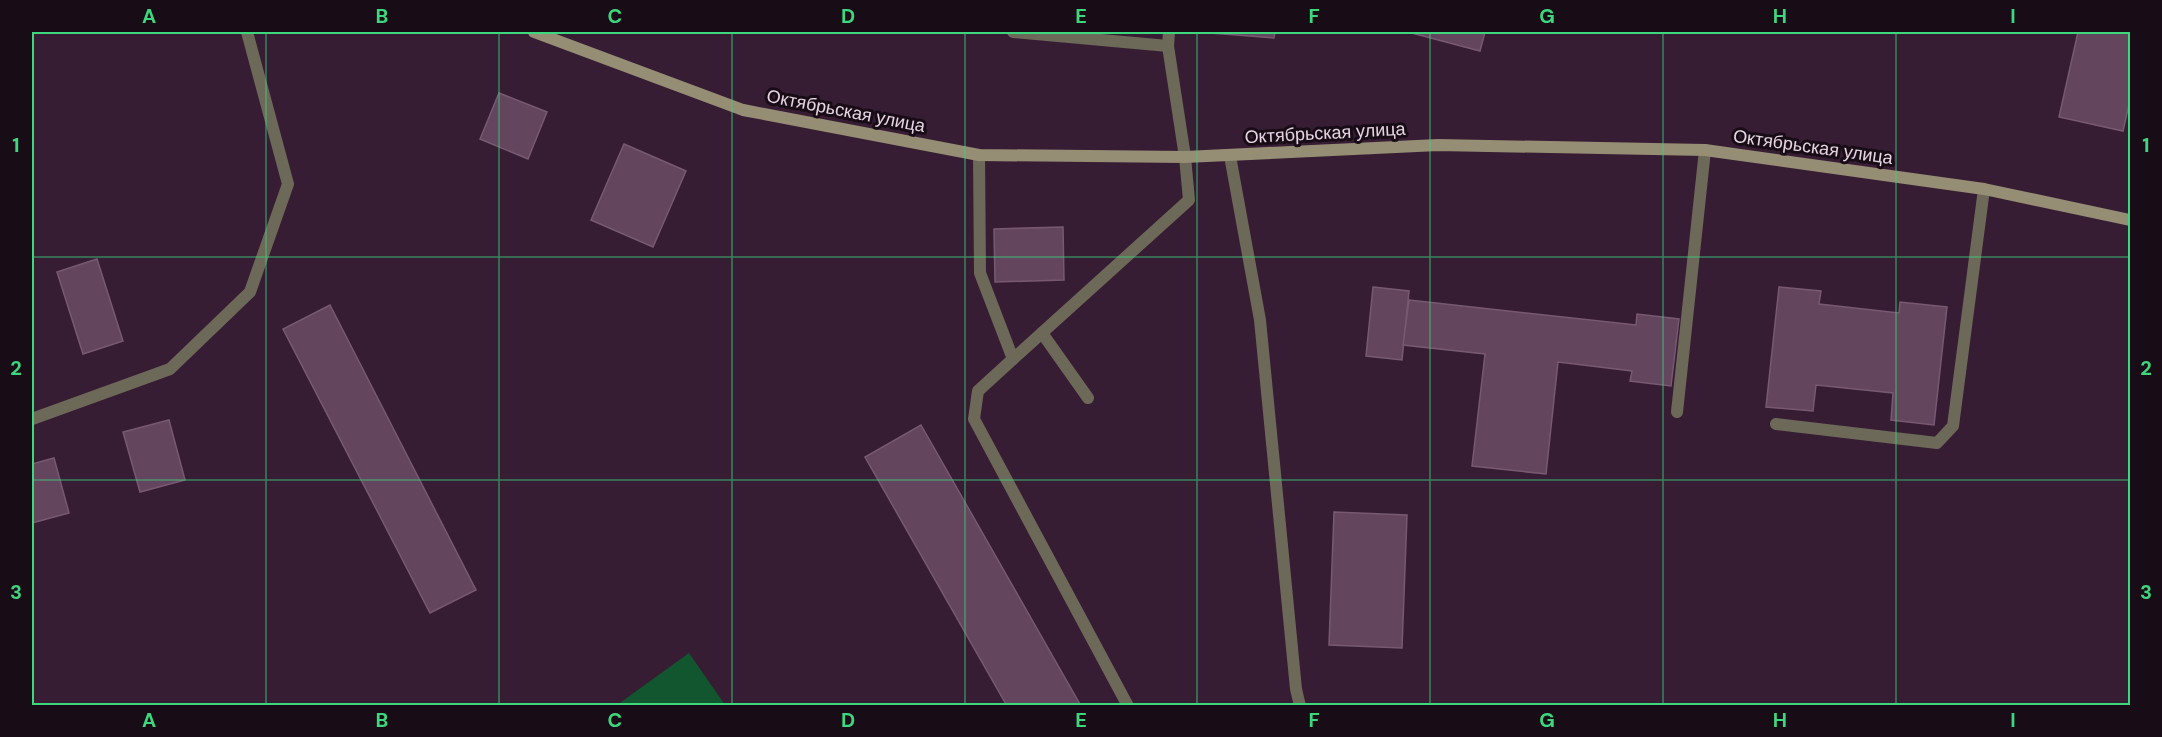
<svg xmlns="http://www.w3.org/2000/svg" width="2162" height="737" font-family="'DM Sans',sans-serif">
  <rect width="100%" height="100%" fill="#371d33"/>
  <!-- green -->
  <path fill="#11562e" d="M 689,653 L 725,705 L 617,705 Z"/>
  <!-- building -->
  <g fill="#63455d" stroke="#785972" stroke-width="1.5">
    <path d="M 1197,32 L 1275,32 L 1274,38 Z"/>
    <path d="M 1408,32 L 1485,32 L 1480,51 Z"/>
    <path d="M 2078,32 L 2130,32 L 2130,100 L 2123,131 L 2059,117 Z"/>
    <path d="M 499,93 L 547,112 L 528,159 L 480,139 Z"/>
    <path d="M 624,144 L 686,171 L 653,247 L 591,220 Z"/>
    <path d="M 1063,227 L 1064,280 L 995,282 L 994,229 Z"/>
    <path d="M 97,259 L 123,341 L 83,354 L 57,272 Z"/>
    <path d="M 1373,287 L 1409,291 L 1402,360 L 1366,356 Z"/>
    <path d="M 1779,287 L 1821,291 L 1819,304 L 1899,313 L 1900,302 L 1947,307 L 1934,425 L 1891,420 L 1893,393 L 1816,385 L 1813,411 L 1766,407 Z"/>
    <path d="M 1409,300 L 1636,325 L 1637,314 L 1679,319 L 1671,386 L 1630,381 L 1632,371 L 1558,362 L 1546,474 L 1472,466 L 1485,354 L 1403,345 Z"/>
    <path d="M 330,305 L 476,590 L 430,613 L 283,329 Z"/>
    <path d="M 169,420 L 185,480 L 140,492 L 123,432 Z"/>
    <path d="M 921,425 L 1081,706 L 1007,706 L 865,457 Z"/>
    <path d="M 54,458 L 69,513 L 32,523 L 32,464 Z"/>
    <path d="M 1334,512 L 1407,515 L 1402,648 L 1329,645 Z"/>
  </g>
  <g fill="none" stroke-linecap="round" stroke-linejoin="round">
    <!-- lane -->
    <g stroke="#6d6959" stroke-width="12">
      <path d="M 1013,32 L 1168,46"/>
      <path d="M 979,155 L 980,273 L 1013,359 L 978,391 L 974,419 L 1128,706"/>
      <path d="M 1230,156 L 1260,320 L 1296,689 L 1300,706"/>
      <path d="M 1042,333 L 1088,398"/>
      <path d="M 1013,359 L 1189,200 L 1185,157 L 1168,46 L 1169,32"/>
      <path d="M 1677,412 L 1705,150"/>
      <path d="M 1776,424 L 1937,443 L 1953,426 L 1984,189"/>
    </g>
    <!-- street -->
    <path stroke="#6d6959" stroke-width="12" d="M 32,419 L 170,369 L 250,292 L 288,184 L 247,32"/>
    <!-- secondary -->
    <path stroke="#958d74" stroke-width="12" d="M 534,32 L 743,110 L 979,155 L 1185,157 L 1438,145 L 1705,150 L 1984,189 L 2130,220"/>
  </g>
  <!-- grid -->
  <path fill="none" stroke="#3dd77e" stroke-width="1.5" stroke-opacity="0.55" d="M 266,32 L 266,706M 499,32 L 499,706M 732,32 L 732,706M 965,32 L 965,706M 1197,32 L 1197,706M 1430,32 L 1430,706M 1663,32 L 1663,706M 1896,32 L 1896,706M 32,257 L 2130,257M 32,480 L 2130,480"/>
  <g text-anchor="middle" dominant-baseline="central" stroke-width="6" stroke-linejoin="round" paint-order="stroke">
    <!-- street labels -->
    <g font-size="18" fill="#e6d4e2" stroke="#180c16">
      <text transform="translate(846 111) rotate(11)">Октябрьская улица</text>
      <text transform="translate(1325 133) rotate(-3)">Октябрьская улица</text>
      <text transform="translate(1813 147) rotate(8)">Октябрьская улица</text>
    </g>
  </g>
  <!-- border -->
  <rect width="2162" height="737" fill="none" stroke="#180c16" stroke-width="66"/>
  <rect x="33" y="33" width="2096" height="671" fill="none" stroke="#3dd77e" stroke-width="2"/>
  <g font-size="20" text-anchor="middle" font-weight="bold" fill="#3dd77e">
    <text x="149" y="23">A</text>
    <text x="382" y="23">B</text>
    <text x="615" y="23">C</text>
    <text x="848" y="23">D</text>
    <text x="1081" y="23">E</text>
    <text x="1314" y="23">F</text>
    <text x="1547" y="23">G</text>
    <text x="1780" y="23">H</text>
    <text x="2013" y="23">I</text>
    <text x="16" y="152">1</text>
    <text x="2146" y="152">1</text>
    <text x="16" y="375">2</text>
    <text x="2146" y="375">2</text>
    <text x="16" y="599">3</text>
    <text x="2146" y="599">3</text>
    <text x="149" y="727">A</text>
    <text x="382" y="727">B</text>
    <text x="615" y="727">C</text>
    <text x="848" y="727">D</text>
    <text x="1081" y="727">E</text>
    <text x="1314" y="727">F</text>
    <text x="1547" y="727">G</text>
    <text x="1780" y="727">H</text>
    <text x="2013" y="727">I</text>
  </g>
</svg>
